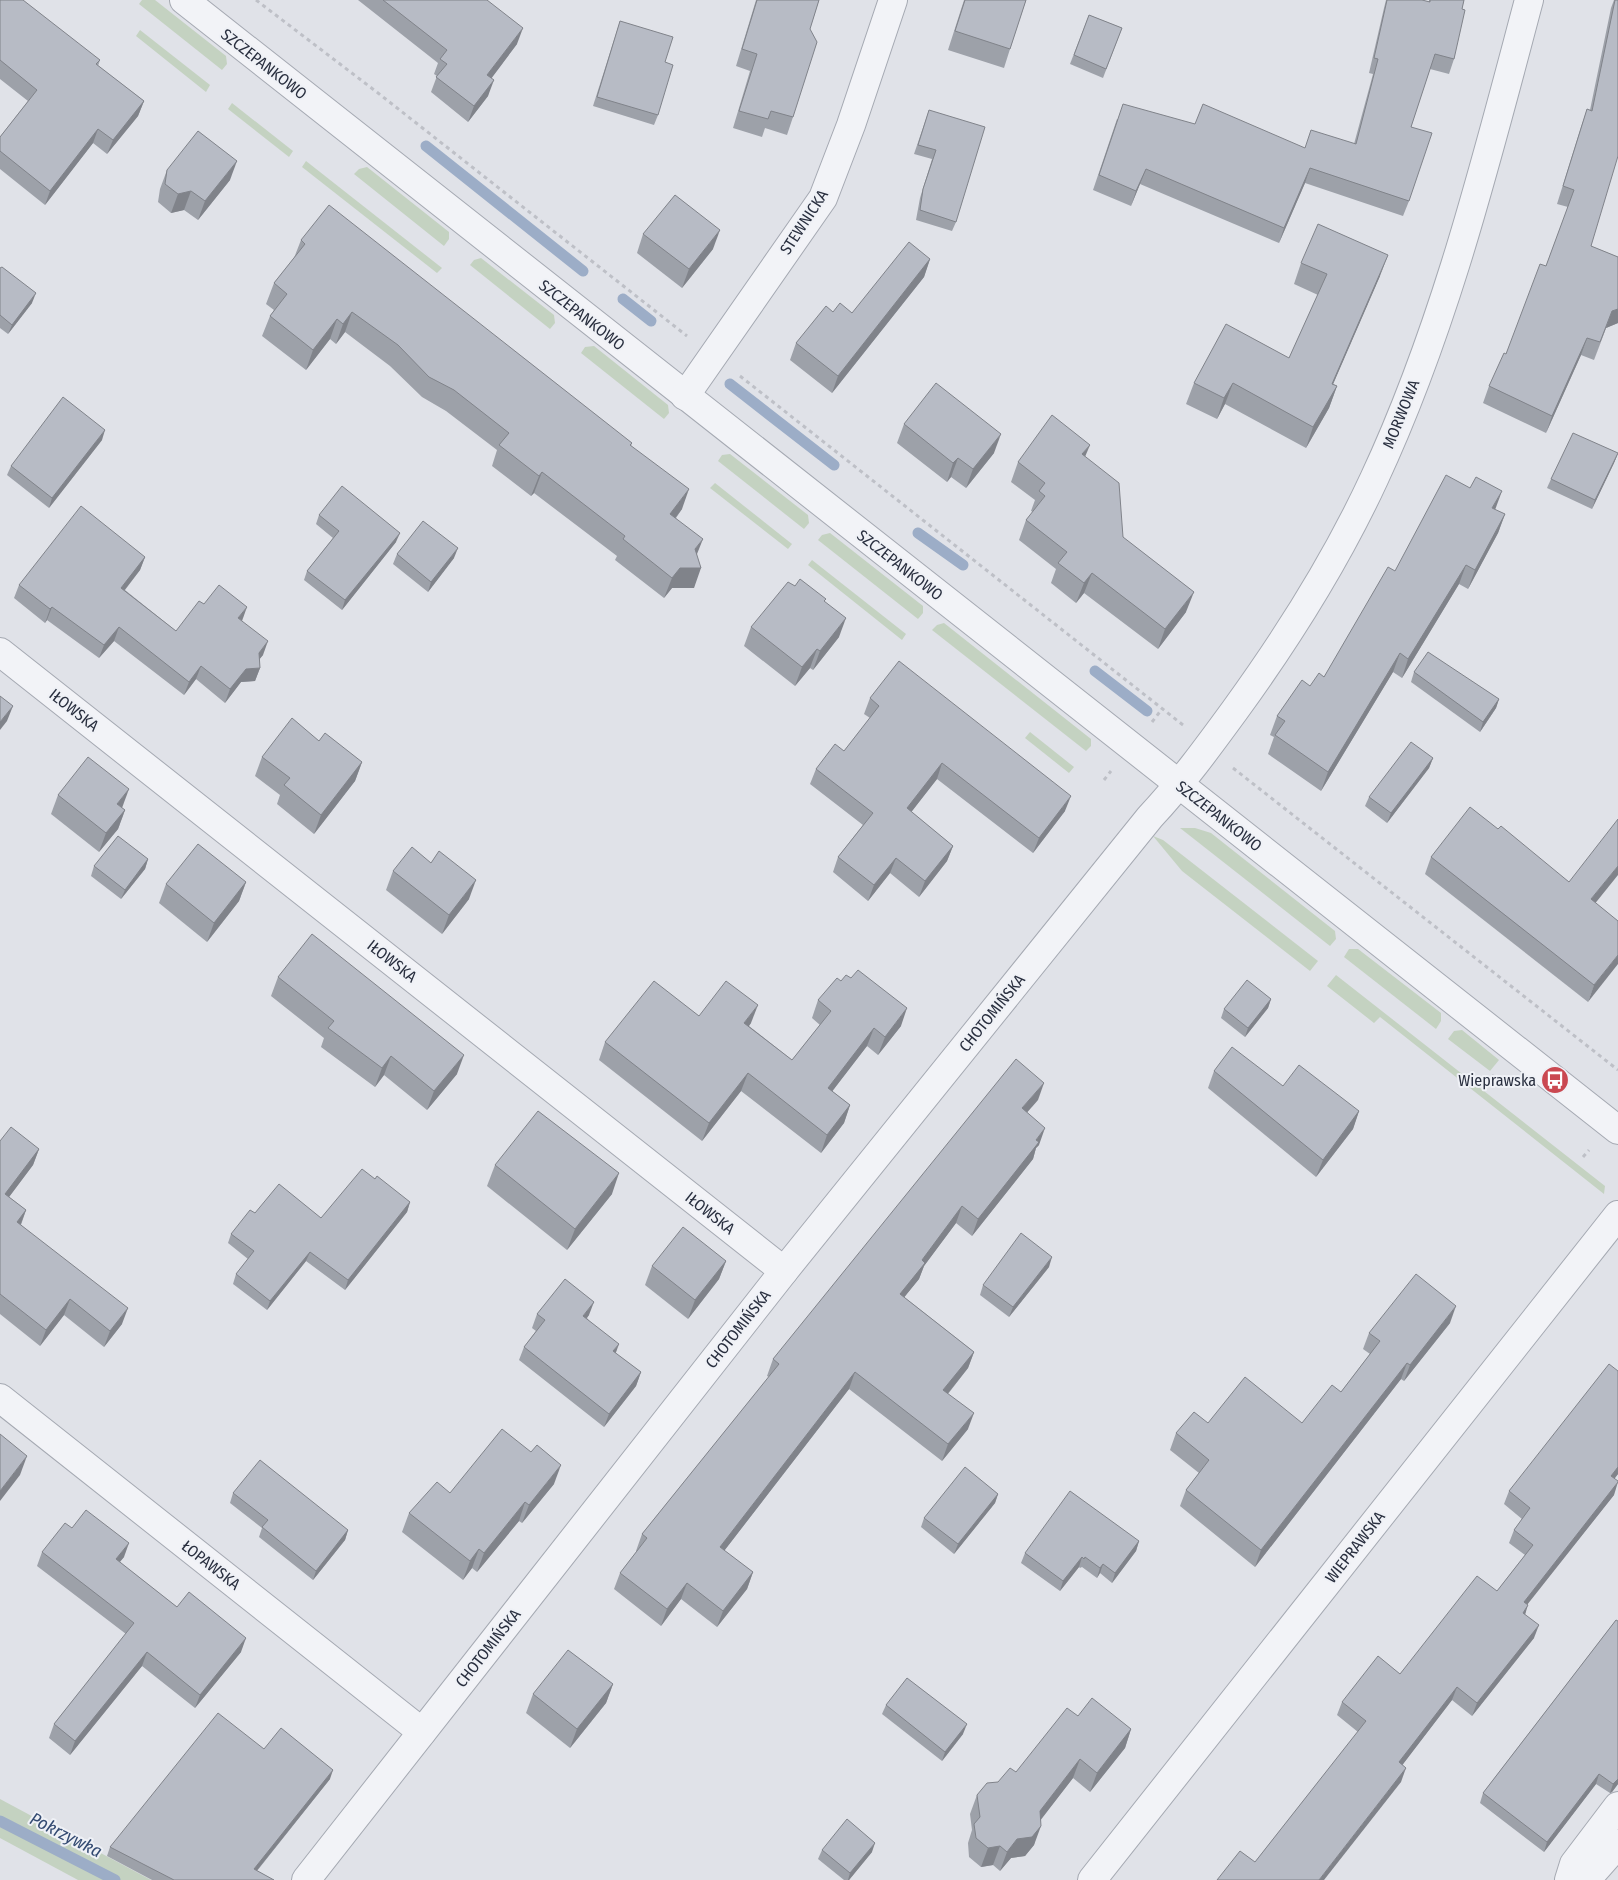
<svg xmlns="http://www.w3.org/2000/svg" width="1618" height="1880" font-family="'Fira Sans Condensed',sans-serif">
  <rect width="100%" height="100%" fill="#e0e2e8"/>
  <!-- green -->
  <g fill="#c4d2c1">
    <path d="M 142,0 L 155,0 L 226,56 L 227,64 L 222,70 L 139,4 Z"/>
    <path d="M 140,30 L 210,85 L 206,92 L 136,36 Z"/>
    <path d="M 232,103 L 293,151 L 289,157 L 228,109 Z"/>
    <path d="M 306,161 L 442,268 L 437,273 L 302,167 Z"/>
    <path d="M 367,167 L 449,232 L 449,239 L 444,246 L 354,174 L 359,169 Z"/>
    <path d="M 481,258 L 554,315 L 555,323 L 550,329 L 470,265 L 474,260 Z"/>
    <path d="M 594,346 L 668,405 L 669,413 L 664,419 L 581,353 L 585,347 Z"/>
    <path d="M 730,454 L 808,515 L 809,523 L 804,529 L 718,461 L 722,455 Z"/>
    <path d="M 715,483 L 792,544 L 788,549 L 710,488 Z"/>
    <path d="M 830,533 L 923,606 L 923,613 L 918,619 L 818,540 L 822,535 Z"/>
    <path d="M 812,560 L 906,634 L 902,640 L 808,565 Z"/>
    <path d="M 944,623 L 1091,739 L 1091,746 L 1086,751 L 932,630 L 937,625 Z"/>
    <path d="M 1030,732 L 1074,767 L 1069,773 L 1025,738 Z"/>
    <path d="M 1180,828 L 1195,828 L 1211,833 L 1335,931 L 1336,939 L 1330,946 Z"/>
    <path d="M 1153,836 L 1163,840 L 1318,961 L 1310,971 L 1182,871 Z"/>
    <path d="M 1349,949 L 1358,949 L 1441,1013 L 1441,1021 L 1436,1029 L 1344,957 Z"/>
    <path d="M 1336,975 L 1605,1186 L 1604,1194 L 1380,1017 L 1374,1023 L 1327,986 Z"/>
    <path d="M 1462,1030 L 1499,1060 L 1490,1071 L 1448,1039 L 1454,1031 Z"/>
    <path d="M 0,1799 L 151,1880 L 78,1880 L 0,1838 Z"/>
  </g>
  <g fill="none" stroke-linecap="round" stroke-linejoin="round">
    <!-- stream -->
    <g stroke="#9cadc7" stroke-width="11">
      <path d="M 426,146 L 583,271"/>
      <path d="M 623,299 L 651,321"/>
      <path d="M 730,384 L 834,465"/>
      <path d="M 918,533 L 963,565"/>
      <path d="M 1095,671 L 1147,711"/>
      <path d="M 0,1821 L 115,1880"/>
    </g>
    <!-- minor casing -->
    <g stroke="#a5a9b2" stroke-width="30">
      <g id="minor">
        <path d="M 184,0 L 1618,1130"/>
        <path d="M 685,396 L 823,198 L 851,125 L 893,0"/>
        <path d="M 0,652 L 784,1271"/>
        <path d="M 0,1398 L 422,1732"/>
        <path d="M 306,1880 L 784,1271 L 1150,817 C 1181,784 1208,747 1235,710 C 1288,637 1336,561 1374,479 C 1445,327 1486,161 1529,0"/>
        <path d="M 1092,1880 L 1618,1215"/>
        <path d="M 1569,1880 L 1574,1864 L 1618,1806"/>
        <path d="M 1586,1880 L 1618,1844"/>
      </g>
    </g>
    <!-- path -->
    <g stroke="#bec0c7" stroke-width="3" stroke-dasharray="4 4" stroke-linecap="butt">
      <path d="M 256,0 L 378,93 L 687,336"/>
      <path d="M 740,376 L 1183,725"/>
      <path d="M 1152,722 L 1162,709"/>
      <path d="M 1233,768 L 1618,1070"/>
      <path d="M 1104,780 L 1111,771"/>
      <path d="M 1488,1083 L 1494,1075"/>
      <path d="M 1583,1157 L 1589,1150"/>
    </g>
    <!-- minor -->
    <use href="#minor" stroke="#f2f3f7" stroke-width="28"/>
  </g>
  <!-- wall -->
  <g fill="#9da1a9">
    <path d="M 0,0 L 100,60 L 98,66 L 144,101 L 138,116 L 107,154 L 93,143 L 45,205 L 0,169 L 0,137 L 28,101 L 0,79 Z"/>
    <path d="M 358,0 L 487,0 L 517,44 L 491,78 L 488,96 L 468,122 L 431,92 L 437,76 L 434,74 L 438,63 Z"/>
    <path d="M 756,0 L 819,0 L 810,29 L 793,117 L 787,135 L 765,128 L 762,137 L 733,128 L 750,71 L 736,66 Z"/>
    <path d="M 964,0 L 1026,0 L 1010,49 L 1004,68 L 948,50 Z"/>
    <path d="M 1386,0 L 1422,0 L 1429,2 L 1429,0 L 1464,0 L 1462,9 L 1454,59 L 1449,74 L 1430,69 L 1411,127 L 1409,201 L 1403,216 L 1305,183 L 1279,243 L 1140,184 L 1131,206 L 1093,190 L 1117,119 L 1195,124 L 1305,148 L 1354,144 L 1373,74 L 1369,73 L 1384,8 Z"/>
    <path d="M 1614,0 L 1618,0 L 1591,246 L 1618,257 L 1618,323 L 1606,328 L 1594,360 L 1581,355 L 1546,433 L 1483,403 L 1489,386 L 1506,354 L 1546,266 L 1568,207 L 1557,204 L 1581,127 L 1587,109 L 1590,110 L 1611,8 Z"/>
    <path d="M 1089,15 L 1122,28 L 1103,78 L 1070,64 Z"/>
    <path d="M 620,21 L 665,62 L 658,115 L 654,125 L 593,106 Z"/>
    <path d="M 929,110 L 956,222 L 952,231 L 916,220 L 920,198 L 932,159 L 914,154 Z"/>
    <path d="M 167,170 L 230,180 L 198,220 L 184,210 L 171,213 L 158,202 L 160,189 Z"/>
    <path d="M 643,234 L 713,249 L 682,288 L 637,253 Z"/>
    <path d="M 301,240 L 632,443 L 631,446 L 682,509 L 676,518 L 697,555 L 694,588 L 672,588 L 664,598 L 615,560 L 617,556 L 534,493 L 531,496 L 492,466 L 497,450 L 446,411 L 422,397 L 390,366 L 345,332 L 336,344 L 330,339 L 306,370 L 262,336 L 270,316 L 274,310 L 266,304 L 274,283 L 294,258 Z"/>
    <path d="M 930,259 L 924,277 L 832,393 L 790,360 L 796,343 L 833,312 L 852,313 Z"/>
    <path d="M 1301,263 L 1380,276 L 1333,384 L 1337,386 L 1329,408 L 1306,448 L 1225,404 L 1217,419 L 1186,404 L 1194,383 L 1289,358 L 1318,295 L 1294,284 Z"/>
    <path d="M 0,268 L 32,303 L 8,334 L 0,328 Z"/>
    <path d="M 904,424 L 994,453 L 966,488 L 951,477 L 947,482 L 897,443 Z"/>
    <path d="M 102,440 L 49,508 L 7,475 L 11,466 Z"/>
    <path d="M 1618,453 L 1614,463 L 1592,509 L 1547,488 L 1551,479 Z"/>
    <path d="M 1085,456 L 1123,537 L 1186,612 L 1158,649 L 1084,593 L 1076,603 L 1051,583 L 1056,569 L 1019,540 L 1026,520 L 1033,512 L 1031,511 L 1035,500 L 1011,482 L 1018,462 Z"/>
    <path d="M 1495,510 L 1505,514 L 1498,533 L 1468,589 L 1459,584 L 1402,678 L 1393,672 L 1321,791 L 1268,754 L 1274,737 L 1270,735 L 1277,716 L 1310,686 L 1324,677 L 1395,571 Z"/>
    <path d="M 319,515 L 396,542 L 342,610 L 304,580 L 307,571 L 333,538 L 316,524 Z"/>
    <path d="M 397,554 L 454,558 L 428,592 L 393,564 Z"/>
    <path d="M 145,557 L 140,570 L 125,590 L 176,631 L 204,604 L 242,621 L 263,655 L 259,659 L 260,668 L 255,681 L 241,682 L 225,703 L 196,679 L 184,695 L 114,641 L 99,658 L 47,620 L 45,623 L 14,598 L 19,585 Z"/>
    <path d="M 795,586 L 825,602 L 839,637 L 813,670 L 810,668 L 795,686 L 744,646 L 751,627 Z"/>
    <path d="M 1414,672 L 1499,699 L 1496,708 L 1480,732 L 1411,682 Z"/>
    <path d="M 870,698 L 1065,811 L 1033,853 L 937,779 L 911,812 L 953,846 L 947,861 L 919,897 L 890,873 L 868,901 L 833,872 L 838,857 L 863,825 L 810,784 L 816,769 L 844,751 L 870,718 L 864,714 Z"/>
    <path d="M 319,741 L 362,762 L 355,781 L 314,834 L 277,804 L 280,795 L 255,776 L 262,757 Z"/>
    <path d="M 1433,758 L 1429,768 L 1387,823 L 1365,806 L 1369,797 Z"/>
    <path d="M 58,795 L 122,808 L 125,810 L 118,829 L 99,852 L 51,814 Z"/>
    <path d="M 1498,829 L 1569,882 L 1618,921 L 1588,1002 L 1425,874 L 1431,857 Z"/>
    <path d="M 148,859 L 145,869 L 121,899 L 91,876 L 94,866 Z"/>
    <path d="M 393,871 L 469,899 L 442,934 L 386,890 Z"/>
    <path d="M 246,882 L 239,901 L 207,942 L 159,903 L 166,884 Z"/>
    <path d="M 278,977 L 457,1074 L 427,1110 L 384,1075 L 375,1087 L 321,1047 L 324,1038 L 271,996 Z"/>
    <path d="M 1271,999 L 1268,1008 L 1245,1037 L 1221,1018 L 1224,1009 Z"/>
    <path d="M 818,1000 L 901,1026 L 878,1055 L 867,1046 L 832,1091 L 850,1105 L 844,1123 L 821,1153 L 741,1091 L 702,1141 L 599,1060 L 605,1042 L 751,1023 L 749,1026 L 792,1060 L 820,1025 L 812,1018 Z"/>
    <path d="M 1214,1071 L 1283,1086 L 1359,1111 L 1353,1129 L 1316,1177 L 1208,1088 Z"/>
    <path d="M 1038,1100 L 1027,1112 L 1039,1145 L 1036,1148 L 1033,1159 L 972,1236 L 956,1223 L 924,1266 L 919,1279 L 904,1297 L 974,1352 L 968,1368 L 948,1394 L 968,1429 L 942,1461 L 849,1389 L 724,1551 L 753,1572 L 747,1589 L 717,1627 L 681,1599 L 661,1626 L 614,1589 L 620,1573 L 637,1551 L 636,1551 L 642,1534 L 769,1377 L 767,1376 L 773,1359 Z"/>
    <path d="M 0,1141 L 39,1149 L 33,1165 L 9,1197 L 26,1210 L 21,1225 L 122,1324 L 104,1347 L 64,1315 L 40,1346 L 0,1314 Z"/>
    <path d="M 495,1165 L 612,1194 L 567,1250 L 487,1186 Z"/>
    <path d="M 375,1179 L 410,1202 L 407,1212 L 345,1290 L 306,1261 L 267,1310 L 233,1284 L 236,1274 L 248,1259 L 228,1243 L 231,1234 L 255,1213 L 321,1218 Z"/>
    <path d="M 726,1261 L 719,1279 L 688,1319 L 645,1285 L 652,1266 Z"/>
    <path d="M 1049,1267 L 1009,1317 L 980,1295 L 983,1285 Z"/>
    <path d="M 537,1314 L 589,1315 L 587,1318 L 615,1353 L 641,1372 L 636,1386 L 604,1427 L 519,1360 L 524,1347 L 536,1331 L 532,1328 Z"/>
    <path d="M 1450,1323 L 1404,1381 L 1401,1379 L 1255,1567 L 1180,1506 L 1186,1490 L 1199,1473 L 1170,1450 L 1176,1433 L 1208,1423 L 1302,1423 L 1341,1392 L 1370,1354 L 1363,1349 L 1369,1333 Z"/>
    <path d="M 1618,1371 L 1618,1474 L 1615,1478 L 1614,1495 L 1527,1604 L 1525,1614 L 1534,1638 L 1472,1716 L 1452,1700 L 1402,1765 L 1401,1782 L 1255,1862 L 1358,1732 L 1337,1715 L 1342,1702 L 1400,1674 L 1497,1591 L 1525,1555 L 1509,1543 L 1514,1530 L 1522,1519 L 1504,1504 L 1509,1491 Z"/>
    <path d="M 554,1484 L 522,1523 L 519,1521 L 477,1572 L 472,1568 L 463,1580 L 402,1532 L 409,1513 L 450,1493 Z"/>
    <path d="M 233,1493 L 348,1530 L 345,1540 L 313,1580 L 259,1537 L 262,1528 L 230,1503 Z"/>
    <path d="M 998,1494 L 995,1503 L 954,1554 L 921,1527 L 924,1518 Z"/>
    <path d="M 72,1528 L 124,1557 L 119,1562 L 177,1607 L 241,1652 L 195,1708 L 142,1666 L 70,1755 L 49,1738 L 54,1724 L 126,1634 L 37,1566 L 42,1552 Z"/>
    <path d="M 1139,1541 L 1136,1551 L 1112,1583 L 1100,1573 L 1097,1578 L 1082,1567 L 1080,1568 L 1079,1567 L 1060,1591 L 1021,1563 L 1025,1553 Z"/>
    <path d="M 1616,1620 L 1618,1784 L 1612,1792 L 1610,1793 L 1596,1784 L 1544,1852 L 1480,1803 L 1483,1793 Z"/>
    <path d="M 613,1684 L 606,1703 L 570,1748 L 526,1713 L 533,1694 Z"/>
    <path d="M 886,1705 L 963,1734 L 942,1761 L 882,1714 Z"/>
    <path d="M 1078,1716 L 1131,1729 L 1125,1748 L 1090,1792 L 1073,1778 L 1040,1820 L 1034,1845 L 1025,1856 L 1011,1858 L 1000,1871 L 993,1865 L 981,1867 L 969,1857 L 968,1843 L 972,1830 L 970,1814 L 977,1795 L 1016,1772 Z"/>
    <path d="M 264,1749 L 330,1779 L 257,1871 L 274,1880 L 152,1880 L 107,1856 L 110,1847 Z"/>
    <path d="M 822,1850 L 872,1852 L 849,1880 L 844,1880 L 818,1859 Z"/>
  </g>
  <!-- shaded-wall -->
  <g fill="#80838a">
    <path d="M 523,28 L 517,44 L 482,91 L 487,75 Z"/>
    <path d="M 494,80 L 488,96 L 468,122 L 474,106 Z"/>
    <path d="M 144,101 L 138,116 L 107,154 L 113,140 Z"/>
    <path d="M 98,129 L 93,143 L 45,205 L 50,191 Z"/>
    <path d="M 237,161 L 230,180 L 198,220 L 205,201 Z"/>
    <path d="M 1310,168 L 1305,183 L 1279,243 L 1284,228 Z"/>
    <path d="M 1146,169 L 1140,184 L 1131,206 L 1136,191 Z"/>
    <path d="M 191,191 L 184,210 L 171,213 L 178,194 Z"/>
    <path d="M 720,230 L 713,249 L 682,288 L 689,269 Z"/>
    <path d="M 1388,255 L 1380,276 L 1324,405 L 1332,384 Z"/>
    <path d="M 930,259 L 924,277 L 832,393 L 838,376 Z"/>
    <path d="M 36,293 L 32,303 L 8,334 L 12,325 Z"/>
    <path d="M 1618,309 L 1618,323 L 1606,328 L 1594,360 L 1612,311 Z"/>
    <path d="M 352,312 L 345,332 L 336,344 L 343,324 Z"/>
    <path d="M 337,319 L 330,339 L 306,370 L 313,350 Z"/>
    <path d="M 1587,338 L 1581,355 L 1546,433 L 1552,416 Z"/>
    <path d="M 1233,383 L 1225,404 L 1217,419 L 1224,398 Z"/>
    <path d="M 1337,386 L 1329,408 L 1306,448 L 1313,427 Z"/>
    <path d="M 105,430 L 102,440 L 49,508 L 52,498 Z"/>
    <path d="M 1001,434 L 994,453 L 966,488 L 973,469 Z"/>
    <path d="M 1090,445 L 1082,464 L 1082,454 Z"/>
    <path d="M 1618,453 L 1614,463 L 1592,509 L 1595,500 Z"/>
    <path d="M 958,458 L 951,477 L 947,482 L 953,463 Z"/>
    <path d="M 542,472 L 534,493 L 531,496 L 539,476 Z"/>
    <path d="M 689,489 L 682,509 L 663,534 L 670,514 Z"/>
    <path d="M 1502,491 L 1495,510 L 1492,508 Z"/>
    <path d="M 1505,514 L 1498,533 L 1468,589 L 1475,570 Z"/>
    <path d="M 400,533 L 396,542 L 342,610 L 345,600 Z"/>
    <path d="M 703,539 L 695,559 L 701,568 L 694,588 L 672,588 L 664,598 L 672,578 Z"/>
    <path d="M 458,548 L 454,558 L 428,592 L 431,582 Z"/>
    <path d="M 145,557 L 140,570 L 116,601 L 121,588 Z"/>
    <path d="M 1466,565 L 1459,584 L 1402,678 L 1408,659 Z"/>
    <path d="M 1092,573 L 1084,593 L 1076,603 L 1084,583 Z"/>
    <path d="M 1194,592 L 1186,612 L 1158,649 L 1165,629 Z"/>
    <path d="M 52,607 L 47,620 L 45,623 L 50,609 Z"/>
    <path d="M 247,607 L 242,621 L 238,618 Z"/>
    <path d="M 846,618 L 839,637 L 813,670 L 820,651 Z"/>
    <path d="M 119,627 L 114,641 L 99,658 L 104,645 Z"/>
    <path d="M 268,641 L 263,655 L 254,666 L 259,653 Z"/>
    <path d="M 817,649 L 810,668 L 795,686 L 802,667 Z"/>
    <path d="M 1400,653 L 1393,672 L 1321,791 L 1328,772 Z"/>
    <path d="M 201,666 L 196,679 L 184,695 L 189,682 Z"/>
    <path d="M 260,668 L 255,681 L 241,682 L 225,703 L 230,689 L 246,669 Z"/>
    <path d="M 1499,699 L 1496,708 L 1480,732 L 1483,722 Z"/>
    <path d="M 13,706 L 7,721 L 0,730 L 0,722 Z"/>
    <path d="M 1433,758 L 1429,768 L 1387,823 L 1391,813 Z"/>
    <path d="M 362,762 L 355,781 L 314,834 L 321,815 Z"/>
    <path d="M 942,763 L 937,779 L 902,824 L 907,808 Z"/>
    <path d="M 129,789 L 122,808 L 117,804 Z"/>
    <path d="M 1071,796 L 1065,811 L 1033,853 L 1039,838 Z"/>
    <path d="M 125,810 L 118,829 L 99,852 L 106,833 Z"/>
    <path d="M 953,846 L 947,861 L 919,897 L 925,881 Z"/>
    <path d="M 896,858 L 890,873 L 868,901 L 874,885 Z"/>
    <path d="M 148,859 L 145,869 L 121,899 L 125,890 Z"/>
    <path d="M 1618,866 L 1618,875 L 1585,916 L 1591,899 Z"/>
    <path d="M 476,880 L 469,899 L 442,934 L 449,915 Z"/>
    <path d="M 246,882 L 239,901 L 207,942 L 214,923 Z"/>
    <path d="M 1618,955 L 1618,964 L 1588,1002 L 1594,985 Z"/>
    <path d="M 1271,999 L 1268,1008 L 1245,1037 L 1248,1028 Z"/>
    <path d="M 758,1005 L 751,1023 L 738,1040 L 744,1023 Z"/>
    <path d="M 907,1008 L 901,1026 L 878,1055 L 885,1037 Z"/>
    <path d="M 874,1028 L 867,1046 L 821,1106 L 828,1088 Z"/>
    <path d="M 464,1055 L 457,1074 L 427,1110 L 434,1091 Z"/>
    <path d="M 391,1056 L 384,1075 L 375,1087 L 382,1068 Z"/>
    <path d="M 748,1073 L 741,1091 L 702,1141 L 709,1123 Z"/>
    <path d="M 1044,1083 L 1038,1100 L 1016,1125 L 1022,1108 Z"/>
    <path d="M 850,1105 L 844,1123 L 821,1153 L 827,1135 Z"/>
    <path d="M 1359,1111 L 1353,1129 L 1316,1177 L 1323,1160 Z"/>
    <path d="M 1045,1128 L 1039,1145 L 1036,1148 L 1033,1159 L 972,1236 L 978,1219 L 1036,1140 Z"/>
    <path d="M 39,1149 L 33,1165 L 0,1209 L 5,1194 Z"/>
    <path d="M 619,1173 L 612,1194 L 567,1250 L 575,1229 Z"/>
    <path d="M 410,1202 L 407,1212 L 345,1290 L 348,1280 Z"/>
    <path d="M 962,1206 L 956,1223 L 924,1266 L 919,1279 L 894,1310 L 900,1294 L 922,1260 Z"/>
    <path d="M 26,1210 L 20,1226 L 17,1222 Z"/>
    <path d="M 310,1252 L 306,1261 L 267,1310 L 270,1301 Z"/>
    <path d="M 1052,1257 L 1049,1267 L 1009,1317 L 1013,1307 Z"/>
    <path d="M 726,1261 L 719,1279 L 688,1319 L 695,1300 Z"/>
    <path d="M 70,1299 L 64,1315 L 40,1346 L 46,1330 Z"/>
    <path d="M 594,1302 L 589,1315 L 578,1329 L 583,1316 Z"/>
    <path d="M 1456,1306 L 1450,1323 L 1404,1381 L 1410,1365 Z"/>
    <path d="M 128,1308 L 122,1324 L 104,1347 L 110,1331 Z"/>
    <path d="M 619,1344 L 614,1358 L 613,1351 Z"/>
    <path d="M 974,1352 L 968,1368 L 937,1407 L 943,1390 Z"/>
    <path d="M 1407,1363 L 1401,1379 L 1255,1567 L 1261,1550 Z"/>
    <path d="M 641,1372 L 636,1386 L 604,1427 L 609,1414 Z"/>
    <path d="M 855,1372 L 849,1389 L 714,1564 L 720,1547 Z"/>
    <path d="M 974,1413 L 968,1429 L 942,1461 L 948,1444 Z"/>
    <path d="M 27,1456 L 20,1475 L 0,1501 L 0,1491 Z"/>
    <path d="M 561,1465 L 554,1484 L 522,1523 L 529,1505 Z"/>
    <path d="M 1618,1467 L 1618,1474 L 1606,1489 L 1611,1476 Z"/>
    <path d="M 1618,1482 L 1614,1495 L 1519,1615 L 1524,1602 Z"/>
    <path d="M 998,1494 L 995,1503 L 954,1554 L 958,1544 Z"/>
    <path d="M 525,1502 L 519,1521 L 477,1572 L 484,1553 Z"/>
    <path d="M 348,1530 L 345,1540 L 313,1580 L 316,1571 Z"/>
    <path d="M 1139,1541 L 1136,1551 L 1112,1583 L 1115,1573 Z"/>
    <path d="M 129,1543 L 124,1557 L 111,1573 L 116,1559 Z"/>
    <path d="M 479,1549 L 472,1568 L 463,1580 L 470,1561 Z"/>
    <path d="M 1082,1557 L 1079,1567 L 1060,1591 L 1063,1581 Z"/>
    <path d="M 1103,1564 L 1100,1573 L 1097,1578 L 1100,1568 Z"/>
    <path d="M 753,1572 L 747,1589 L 717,1627 L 723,1611 Z"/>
    <path d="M 687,1583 L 681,1599 L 661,1626 L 667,1609 Z"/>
    <path d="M 1528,1605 L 1524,1618 L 1523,1613 Z"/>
    <path d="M 1539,1625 L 1534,1638 L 1472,1716 L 1477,1703 Z"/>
    <path d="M 246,1638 L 241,1652 L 195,1708 L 200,1695 Z"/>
    <path d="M 147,1652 L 142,1666 L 70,1755 L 75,1741 Z"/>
    <path d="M 613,1684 L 606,1703 L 570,1748 L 577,1729 Z"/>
    <path d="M 1457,1687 L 1452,1700 L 1394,1776 L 1399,1762 Z"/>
    <path d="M 967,1724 L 963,1734 L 942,1761 L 945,1752 Z"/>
    <path d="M 1131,1729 L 1125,1748 L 1090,1792 L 1097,1773 Z"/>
    <path d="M 1080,1759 L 1073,1778 L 1033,1830 L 1040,1811 Z"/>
    <path d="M 1406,1768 L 1401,1782 L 1324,1880 L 1319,1880 Z"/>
    <path d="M 333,1770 L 330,1779 L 250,1879 L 254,1869 Z"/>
    <path d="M 1599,1774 L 1596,1784 L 1544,1852 L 1547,1842 Z"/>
    <path d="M 1618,1779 L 1618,1784 L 1612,1792 L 1610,1793 L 1613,1784 Z"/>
    <path d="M 1041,1826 L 1034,1845 L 1025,1856 L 1011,1858 L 1000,1871 L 1007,1852 L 1017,1839 Z"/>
    <path d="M 875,1843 L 872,1852 L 849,1880 L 848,1880 L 850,1873 Z"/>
    <path d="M 1000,1846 L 993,1865 L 981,1867 L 988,1848 Z"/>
  </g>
  <!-- building -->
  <g fill="#b7bbc5" stroke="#80838a">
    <path d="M 0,0 L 23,0 L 100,60 L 96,64 L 144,101 L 113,140 L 98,129 L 50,191 L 0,151 L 0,137 L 37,90 L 0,60 Z"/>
    <path d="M 383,0 L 487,0 L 523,28 L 487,75 L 494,80 L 474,106 L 436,77 L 447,64 L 440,59 L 447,50 Z"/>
    <path d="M 757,0 L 819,0 L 810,29 L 817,42 L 793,117 L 771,111 L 768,119 L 739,111 L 757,54 L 742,49 Z"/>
    <path d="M 965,0 L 1026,0 L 1010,49 L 955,31 Z"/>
    <path d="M 1387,0 L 1422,0 L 1430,2 L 1430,0 L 1464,0 L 1462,9 L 1465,10 L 1454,59 L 1435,54 L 1411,127 L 1432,133 L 1409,201 L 1310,168 L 1284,228 L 1146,169 L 1136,191 L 1099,175 L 1123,104 L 1195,124 L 1203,104 L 1305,148 L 1311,130 L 1356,144 L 1378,59 L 1374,58 Z"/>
    <path d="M 1615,0 L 1618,0 L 1618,156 L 1591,246 L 1618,257 L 1618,309 L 1612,311 L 1600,342 L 1587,338 L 1552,416 L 1489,386 L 1504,353 L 1506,354 L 1540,264 L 1546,266 L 1574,190 L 1563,186 L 1587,109 L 1592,111 Z"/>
    <path d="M 1089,15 L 1122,28 L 1106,69 L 1074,55 Z"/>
    <path d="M 620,21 L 673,37 L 665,62 L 673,65 L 658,115 L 597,97 Z"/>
    <path d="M 929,110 L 985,127 L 956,222 L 920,210 L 923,189 L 936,150 L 918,145 Z"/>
    <path d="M 198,131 L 237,161 L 205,201 L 191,191 L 178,194 L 165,184 L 167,170 Z"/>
    <path d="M 675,195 L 720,230 L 689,269 L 643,234 Z"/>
    <path d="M 329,205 L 632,443 L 630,445 L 689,489 L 670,514 L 703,539 L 695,549 L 701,568 L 680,568 L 672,578 L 623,539 L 625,536 L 542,472 L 539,476 L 499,445 L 509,433 L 454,390 L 429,377 L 398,345 L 352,312 L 343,324 L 337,319 L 313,350 L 270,316 L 287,294 L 274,283 L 305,244 L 301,240 Z"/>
    <path d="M 1318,224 L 1388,255 L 1332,384 L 1337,386 L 1313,427 L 1233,383 L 1224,398 L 1194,383 L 1226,324 L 1289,358 L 1327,274 L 1301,263 Z"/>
    <path d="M 909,242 L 930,259 L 838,376 L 796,343 L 826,306 L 833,312 L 840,303 L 852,313 Z"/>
    <path d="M 2,267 L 36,293 L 12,325 L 0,315 L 0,268 Z"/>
    <path d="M 936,383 L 1001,434 L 973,469 L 958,458 L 953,463 L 904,424 Z"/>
    <path d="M 63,397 L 105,430 L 52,498 L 11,466 Z"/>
    <path d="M 1052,415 L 1090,445 L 1082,454 L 1119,483 L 1123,537 L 1194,592 L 1165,629 L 1092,573 L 1084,583 L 1058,563 L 1067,552 L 1026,520 L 1045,496 L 1039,491 L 1045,483 L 1018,462 Z"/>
    <path d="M 1573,433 L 1618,453 L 1595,500 L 1551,479 Z"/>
    <path d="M 1446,475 L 1470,488 L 1476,477 L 1502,491 L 1492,508 L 1505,514 L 1475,570 L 1466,565 L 1408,659 L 1400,653 L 1328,772 L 1275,735 L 1285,721 L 1277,716 L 1302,680 L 1310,686 L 1319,673 L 1324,677 L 1388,567 L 1395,571 Z"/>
    <path d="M 342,486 L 400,533 L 345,600 L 307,571 L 339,531 L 319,515 Z"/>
    <path d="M 81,506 L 145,557 L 121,588 L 176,631 L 199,601 L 204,604 L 219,585 L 247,607 L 238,618 L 268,641 L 259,653 L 260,668 L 246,669 L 230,689 L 201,666 L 189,682 L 119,627 L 104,645 L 52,607 L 50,609 L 19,585 Z"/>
    <path d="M 423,521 L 458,548 L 431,582 L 397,554 Z"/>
    <path d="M 800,579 L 826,599 L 824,601 L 846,618 L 820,651 L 817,649 L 802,667 L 751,627 L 788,582 L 795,586 Z"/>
    <path d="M 1428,652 L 1499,699 L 1483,722 L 1414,672 Z"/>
    <path d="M 899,661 L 1071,796 L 1039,838 L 942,763 L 907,808 L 953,846 L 925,881 L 896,858 L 874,885 L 838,857 L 873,813 L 816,769 L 835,744 L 844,751 L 879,706 L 870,698 Z"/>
    <path d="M 0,696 L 13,706 L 0,722 Z"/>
    <path d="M 292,718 L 319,741 L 325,733 L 362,762 L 321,815 L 284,785 L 290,778 L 262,757 Z"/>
    <path d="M 1411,742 L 1433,758 L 1391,813 L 1369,797 Z"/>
    <path d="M 88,757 L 129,789 L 117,804 L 125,810 L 106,833 L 58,795 Z"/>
    <path d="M 1470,807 L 1498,829 L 1501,826 L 1569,882 L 1618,819 L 1618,866 L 1591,899 L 1618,921 L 1618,955 L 1594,985 L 1431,857 Z"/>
    <path d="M 118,836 L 148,859 L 125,890 L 94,866 Z"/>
    <path d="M 198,844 L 246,882 L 214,923 L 166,884 Z"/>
    <path d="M 412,847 L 431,863 L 439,851 L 476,880 L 449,915 L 393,871 Z"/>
    <path d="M 312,934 L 464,1055 L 434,1091 L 391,1056 L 382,1068 L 328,1028 L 334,1021 L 278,977 Z"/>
    <path d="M 858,970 L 907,1008 L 885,1037 L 874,1028 L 828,1088 L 850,1105 L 827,1135 L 748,1073 L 709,1123 L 605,1042 L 654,981 L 699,1016 L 726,981 L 758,1005 L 744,1023 L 792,1060 L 831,1011 L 818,1000 L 837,978 L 841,981 L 846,975 L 851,978 Z"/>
    <path d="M 1247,980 L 1271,999 L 1248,1028 L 1224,1009 Z"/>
    <path d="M 1232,1047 L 1283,1086 L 1299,1065 L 1359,1111 L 1323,1160 L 1214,1071 Z"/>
    <path d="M 1016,1059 L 1044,1083 L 1022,1108 L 1045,1128 L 1036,1140 L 1039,1142 L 978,1219 L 962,1206 L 922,1260 L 925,1263 L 900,1294 L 974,1352 L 943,1390 L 974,1413 L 948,1444 L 855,1372 L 720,1547 L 753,1572 L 723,1611 L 687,1583 L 667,1609 L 620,1573 L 647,1538 L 642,1534 L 779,1364 L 773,1359 Z"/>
    <path d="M 538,1111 L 619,1173 L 575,1229 L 495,1165 Z"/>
    <path d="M 11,1127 L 39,1149 L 5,1194 L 26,1210 L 17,1222 L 128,1308 L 110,1331 L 70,1299 L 46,1330 L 0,1294 L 0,1141 Z"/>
    <path d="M 362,1169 L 375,1179 L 377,1176 L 410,1202 L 348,1280 L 310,1252 L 270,1301 L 236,1274 L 254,1251 L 231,1234 L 250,1210 L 255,1213 L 279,1184 L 321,1218 Z"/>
    <path d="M 683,1227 L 726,1261 L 695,1300 L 652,1266 Z"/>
    <path d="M 1021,1233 L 1052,1257 L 1013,1307 L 983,1285 Z"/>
    <path d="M 1416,1274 L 1456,1306 L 1410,1365 L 1407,1363 L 1261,1550 L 1186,1490 L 1209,1460 L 1176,1433 L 1194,1412 L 1208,1423 L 1245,1377 L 1302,1423 L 1332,1385 L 1341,1392 L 1380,1341 L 1369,1333 Z"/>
    <path d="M 565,1279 L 594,1302 L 583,1316 L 619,1344 L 613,1351 L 641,1372 L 609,1414 L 524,1347 L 545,1320 L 537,1314 Z"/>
    <path d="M 1609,1364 L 1618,1371 L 1618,1467 L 1611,1476 L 1618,1481 L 1618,1482 L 1524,1602 L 1528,1605 L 1523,1613 L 1539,1625 L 1477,1703 L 1457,1687 L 1399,1762 L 1406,1768 L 1319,1880 L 1217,1880 L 1240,1851 L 1255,1862 L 1366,1721 L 1342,1702 L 1378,1656 L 1400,1674 L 1477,1576 L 1497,1591 L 1533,1545 L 1514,1530 L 1530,1508 L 1509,1491 Z"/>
    <path d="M 502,1429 L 531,1452 L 537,1445 L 561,1465 L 529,1505 L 525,1502 L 484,1553 L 479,1549 L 470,1561 L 409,1513 L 437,1482 L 450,1493 Z"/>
    <path d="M 0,1434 L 27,1456 L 0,1491 Z"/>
    <path d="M 260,1460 L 348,1530 L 316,1571 L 262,1527 L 268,1520 L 233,1493 Z"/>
    <path d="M 965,1467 L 998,1494 L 958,1544 L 924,1518 Z"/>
    <path d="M 1070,1491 L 1139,1541 L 1115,1573 L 1103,1564 L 1100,1568 L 1085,1557 L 1084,1559 L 1082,1557 L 1063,1581 L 1025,1553 Z"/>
    <path d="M 86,1510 L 129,1543 L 116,1559 L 177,1607 L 189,1592 L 246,1638 L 200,1695 L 147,1652 L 75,1741 L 54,1724 L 134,1623 L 42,1552 L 65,1523 L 72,1528 Z"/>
    <path d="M 1616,1620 L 1618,1621 L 1618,1779 L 1613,1784 L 1599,1774 L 1547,1842 L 1483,1793 Z"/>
    <path d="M 568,1650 L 613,1684 L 577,1729 L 533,1694 Z"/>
    <path d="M 907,1678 L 967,1724 L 945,1752 L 886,1705 Z"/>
    <path d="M 1092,1698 L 1131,1729 L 1097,1773 L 1080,1759 L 1040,1811 L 1041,1826 L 1032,1837 L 1017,1839 L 1007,1852 L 1000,1846 L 988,1848 L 976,1838 L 974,1824 L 980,1817 L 977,1795 L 987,1783 L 998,1782 L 1010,1768 L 1016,1772 L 1067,1708 L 1078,1716 Z"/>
    <path d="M 218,1713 L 264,1749 L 281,1728 L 333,1770 L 254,1869 L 274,1880 L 174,1880 L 110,1847 Z"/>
    <path d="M 847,1819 L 875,1843 L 850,1873 L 822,1850 Z"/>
  </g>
  <!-- icons -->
  <defs>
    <g id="bus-disc" transform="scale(1.4375)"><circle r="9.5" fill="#ca4851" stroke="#eff1f6"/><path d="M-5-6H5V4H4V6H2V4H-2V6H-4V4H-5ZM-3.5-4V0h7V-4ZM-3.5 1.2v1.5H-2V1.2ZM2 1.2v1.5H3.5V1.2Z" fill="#fff"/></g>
  </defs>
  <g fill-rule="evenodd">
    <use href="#bus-disc" x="1555" y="1080"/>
  </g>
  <g text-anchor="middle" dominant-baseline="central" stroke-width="4" stroke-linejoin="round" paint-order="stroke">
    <!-- street labels -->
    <g font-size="16" fill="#292f3f" stroke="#eff1f6">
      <text transform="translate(264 64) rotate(38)">SZCZEPANKOWO</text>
      <text transform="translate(804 222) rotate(-57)">STEWNICKA</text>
      <text transform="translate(582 315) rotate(38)">SZCZEPANKOWO</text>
      <text transform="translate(1401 414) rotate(-68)">MORWOWA</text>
      <text transform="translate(900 565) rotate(38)">SZCZEPANKOWO</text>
      <text transform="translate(74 710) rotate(38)">IŁOWSKA</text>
      <text transform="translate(1219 816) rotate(38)">SZCZEPANKOWO</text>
      <text transform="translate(392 961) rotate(38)">IŁOWSKA</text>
      <text transform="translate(992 1013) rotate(-51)">CHOTOMIŃSKA</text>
      <text transform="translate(710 1213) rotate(38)">IŁOWSKA</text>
      <text transform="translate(738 1329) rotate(-52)">CHOTOMIŃSKA</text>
      <text transform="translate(1355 1547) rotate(-52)">WIEPRAWSKA</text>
      <text transform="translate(211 1565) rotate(38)">ŁOPAWSKA</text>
      <text transform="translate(488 1648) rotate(-52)">CHOTOMIŃSKA</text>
    </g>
    <!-- poi labels -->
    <g font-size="16" fill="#292f3f" stroke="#eff1f6" text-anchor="end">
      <text x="1536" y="1080">Wieprawska</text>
    </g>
    <!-- water labels -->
    <g font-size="18" font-style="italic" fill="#344b72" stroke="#eff1f6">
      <text transform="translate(66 1835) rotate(27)">Pokrzywka</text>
    </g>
  </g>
</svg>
